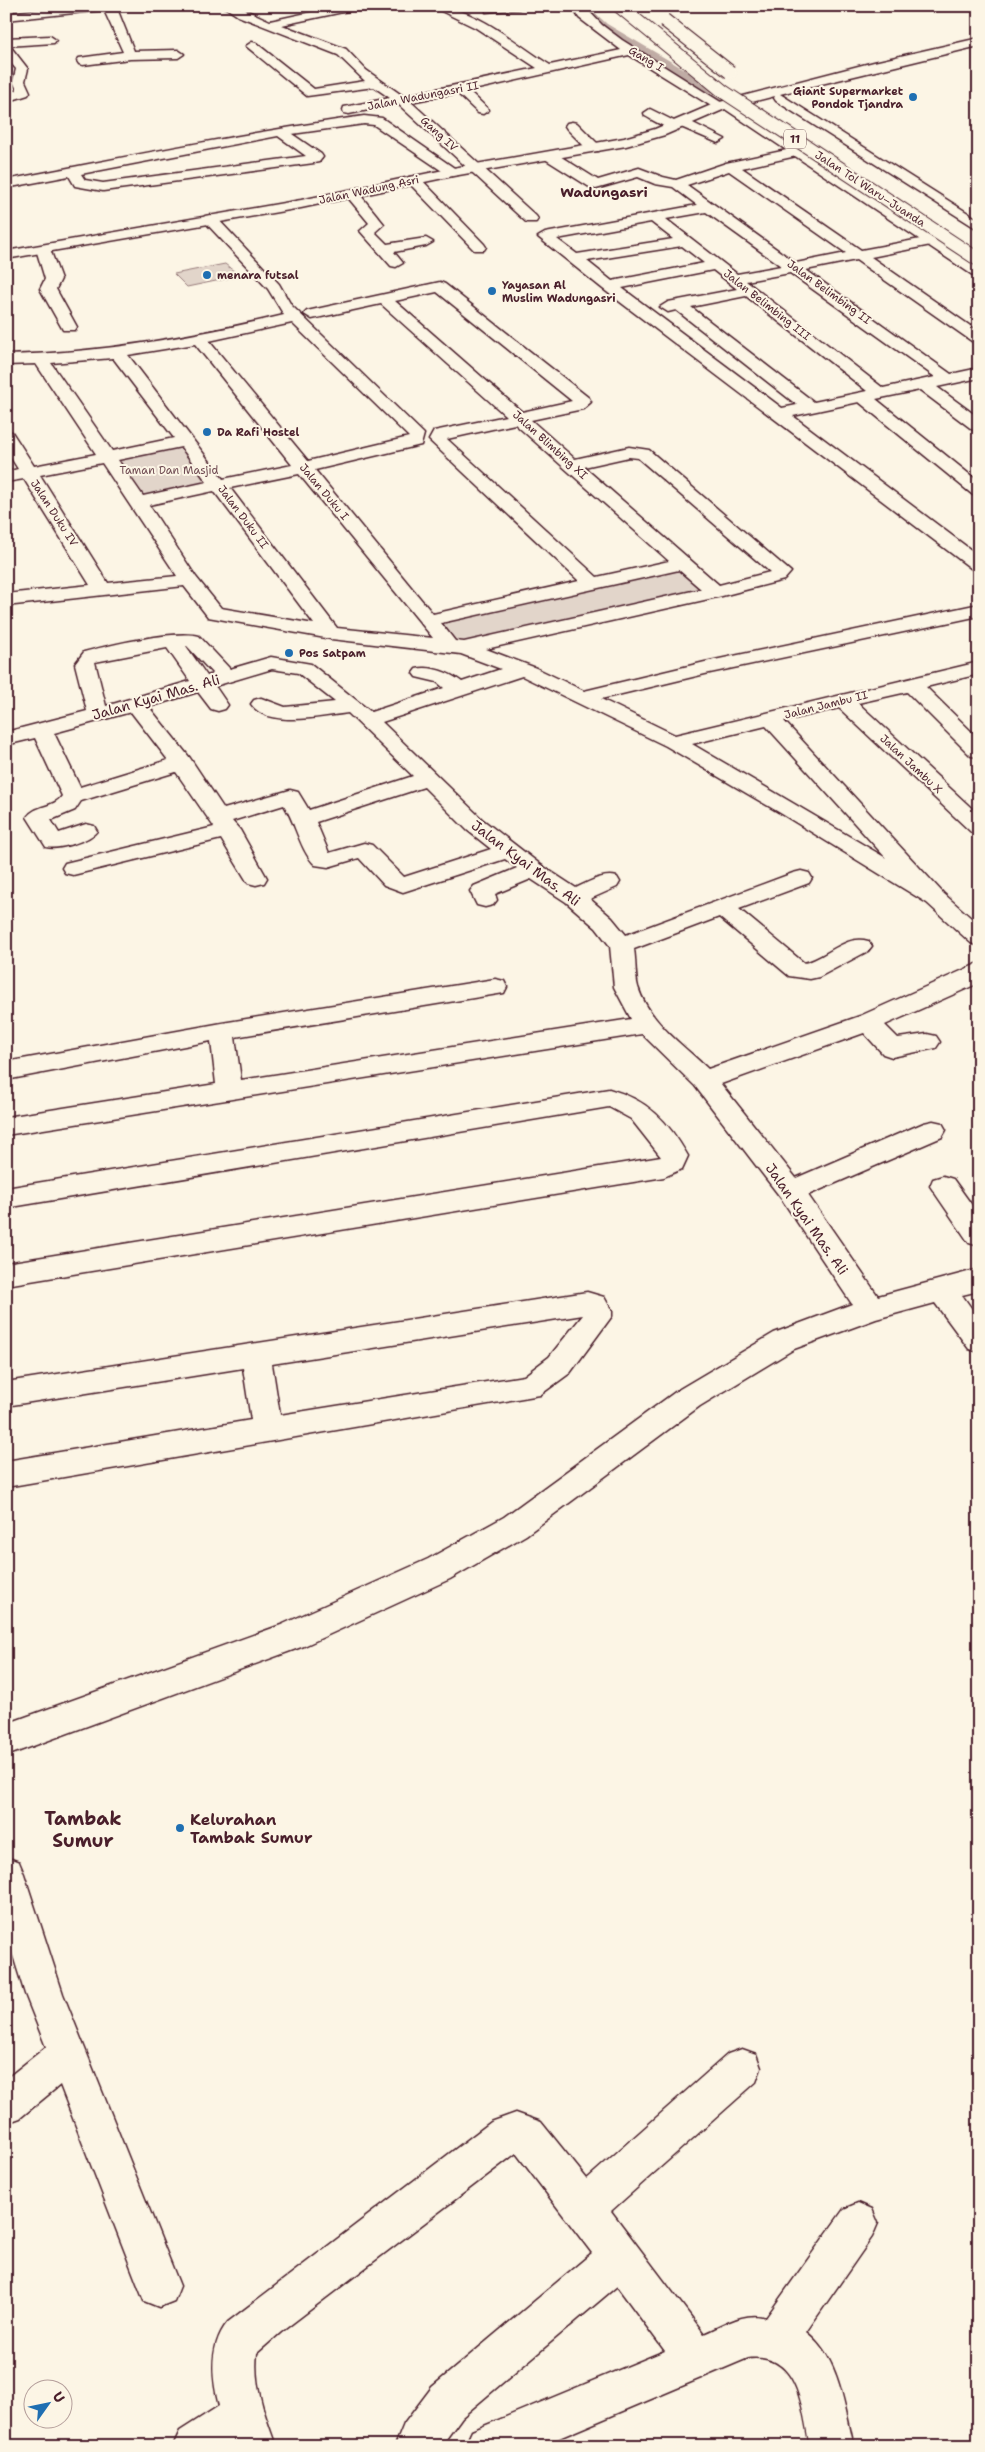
<svg xmlns="http://www.w3.org/2000/svg" width="985" height="2452" font-family="'Shantell Sans',sans-serif">
  <rect width="100%" height="100%" fill="#fcf5e5"/>
  <filter id="ink" filterUnits="userSpaceOnUse"><feTurbulence type="fractalNoise" baseFrequency=".02" numOctaves="2"/><feDisplacementMap in="SourceGraphic" scale="10" xChannelSelector="R" yChannelSelector="G"/><feConvolveMatrix kernelMatrix="1 2 1 2 8 2 1 2 1" color-interpolation-filters="sRGB"/></filter>
  <g filter="url(#ink)">
    <!-- green -->
    <g fill="#e2d5ca" stroke="#967a7a">
      <path d="M 225,264 L 240,276 L 187,287 L 174,274 Z"/>
      <path d="M 179,444 L 212,485 L 141,499 L 111,459 Z"/>
      <path d="M 680,567 L 707,590 L 458,645 L 445,633 L 442,619 Z"/>
    </g>
    <g fill="none" stroke-linecap="round" stroke-linejoin="round">
      <!-- river -->
      <path fill="#c0aca5" fill-rule="evenodd" d="M 576,6 L 592,6 L 594,12 L 607,24 L 733,98 L 735,102 L 733,106 L 719,106 L 595,32 L 580,18 Z"/>
      <!-- minor casing -->
      <g stroke="#4a1f2b" stroke-width="3">
        <g id="minor">
          <path d="M 75,6 L 116,6 L 134,51 L 178,50 L 184,54 L 178,58 L 130,59 L 83,65 L 79,64 L 77,61 L 79,58 L 123,52 L 104,10 L 6,20 L 6,13 Z"/>
          <path d="M 223,6 L 237,6 L 270,21 L 339,6 L 363,6 L 357,9 L 282,25 L 346,49 L 366,70 L 403,96 L 537,68 L 476,28 L 431,6 C 475,6 514,43 550,65 L 621,50 L 579,18 L 572,6 L 584,6 L 602,25 L 622,40 L 727,106 L 726,109 L 716,109 L 629,55 L 469,91 L 489,110 L 483,114 L 478,113 L 457,93 L 411,102 L 536,216 L 538,219 L 536,222 L 526,222 L 398,104 L 349,114 L 344,113 L 343,110 L 344,107 L 390,98 L 374,87 L 307,96 L 246,46 L 252,42 L 256,43 L 314,89 L 365,81 L 338,55 L 238,16 Z"/>
          <path d="M 492,6 L 525,6 L 519,9 L 486,12 L 486,8 Z"/>
          <path d="M 50,36 L 56,40 L 54,43 L 7,46 L 10,46 L 28,69 L 25,81 L 30,92 L 28,95 L 6,102 L 6,94 L 17,90 L 13,81 L 16,69 L 6,57 L 6,38 Z"/>
          <path d="M 650,109 L 676,122 L 682,119 L 687,120 L 725,139 L 718,143 L 681,127 C 671,133 655,121 645,116 L 644,113 Z"/>
          <path d="M 364,116 L 382,118 L 460,172 L 458,175 L 448,175 L 374,125 L 364,124 L 292,134 L 321,154 L 323,157 L 319,162 L 314,163 L 103,191 L 75,186 L 69,176 L 6,188 L 6,180 C 124,157 244,133 364,116 ZM 278,136 L 306,156 L 103,183 L 85,180 L 81,174 Z"/>
          <path d="M 572,122 L 577,123 L 599,145 L 601,148 L 599,151 L 589,151 L 567,129 L 565,126 L 567,123 Z"/>
          <path d="M 796,148 L 801,149 L 803,152 L 801,155 L 742,168 L 861,250 L 931,237 L 938,241 L 931,245 L 871,257 L 979,332 L 979,344 L 973,342 L 856,260 L 806,270 L 951,374 L 979,368 L 979,378 L 937,387 L 979,418 L 979,431 L 973,430 L 920,390 L 876,399 L 979,482 L 979,496 L 973,495 L 859,402 L 793,416 L 979,556 L 979,571 L 972,569 L 603,289 L 538,237 L 545,233 L 697,205 L 673,187 L 655,184 L 638,177 L 596,189 L 591,188 L 545,159 L 543,156 L 545,153 L 555,153 L 598,180 L 639,168 L 663,177 L 676,180 L 726,163 ZM 729,171 L 846,253 L 796,263 L 687,185 ZM 706,212 L 781,266 L 737,274 L 666,219 ZM 651,222 L 673,239 L 577,254 L 557,239 ZM 682,246 L 704,263 L 612,281 L 587,261 ZM 713,270 L 737,289 L 668,302 L 660,307 L 668,312 L 676,310 L 797,405 L 782,408 L 622,288 ZM 790,273 L 935,377 L 883,388 L 746,281 ZM 746,296 L 867,391 L 814,402 L 691,307 Z"/>
          <path d="M 414,176 L 419,177 L 484,244 L 486,247 L 484,250 L 474,250 L 409,183 L 407,180 L 409,177 Z"/>
          <path d="M 352,190 L 357,191 L 384,224 L 375,232 L 387,244 L 426,238 L 433,242 L 426,246 L 394,252 L 403,263 L 396,267 L 391,266 L 360,231 L 369,223 L 345,194 Z"/>
          <path d="M 210,215 L 215,216 L 279,284 L 291,305 L 424,434 L 421,445 L 315,470 L 433,614 L 579,581 L 429,440 L 434,431 L 506,416 L 381,304 L 312,319 L 304,314 L 307,311 L 440,282 L 445,284 L 589,398 L 591,402 L 583,409 L 531,420 L 575,459 L 629,447 L 649,450 L 791,572 L 784,580 L 722,596 L 486,649 L 536,668 L 584,691 L 705,662 L 979,604 L 979,616 L 705,674 L 601,699 L 675,735 L 979,662 L 979,674 L 926,687 L 979,739 L 979,757 L 971,756 L 907,692 L 858,703 L 979,815 L 979,834 L 971,832 L 839,708 L 784,721 L 943,893 L 979,925 L 979,946 L 971,943 L 927,903 L 782,814 L 666,746 L 522,676 L 382,722 L 483,820 L 541,865 L 576,888 C 589,882 603,873 617,877 L 620,882 L 617,887 L 590,899 L 612,918 L 626,935 L 793,873 L 801,871 L 809,873 L 812,878 L 809,883 L 739,909 L 804,963 C 826,959 845,934 868,941 L 872,946 L 868,951 L 819,977 L 810,979 L 789,976 L 719,917 L 634,949 C 636,961 635,976 638,987 C 649,1022 683,1045 708,1069 L 860,1016 L 979,963 L 979,983 L 885,1025 L 898,1038 L 927,1034 L 936,1036 L 940,1042 L 936,1048 L 892,1057 L 883,1054 L 864,1033 L 721,1084 L 796,1178 L 924,1123 L 933,1121 L 942,1123 L 946,1130 L 942,1137 L 808,1195 L 878,1296 L 979,1269 L 979,1291 L 962,1295 L 979,1319 L 979,1352 L 969,1349 L 935,1303 L 876,1319 L 794,1349 L 700,1406 L 526,1535 L 450,1579 L 304,1646 L 6,1756 L 6,1724 L 281,1625 L 428,1559 L 504,1517 L 678,1390 L 774,1333 L 852,1304 L 781,1198 L 695,1086 L 642,1034 L 6,1135 L 6,1117 L 216,1084 L 211,1041 L 6,1080 L 6,1062 L 222,1023 L 495,979 L 504,981 L 507,987 L 504,993 L 235,1037 L 241,1080 L 631,1019 L 614,987 L 610,946 L 596,928 L 566,902 L 531,879 L 495,894 L 497,900 L 493,905 L 485,907 L 477,905 L 470,891 L 474,886 L 517,868 L 505,859 L 403,892 L 384,885 L 359,858 L 328,867 L 315,865 C 300,850 296,824 284,805 L 232,821 L 240,830 L 267,878 L 264,883 L 256,885 L 248,883 L 221,839 L 73,875 L 65,873 L 62,868 L 65,863 L 214,827 L 176,772 L 81,801 L 75,810 L 51,820 L 59,833 L 86,824 L 94,826 L 97,831 C 90,841 58,850 46,847 L 27,817 C 35,805 54,808 62,796 L 35,738 L 6,745 L 6,732 L 87,711 L 75,664 L 84,652 C 111,645 174,630 199,636 L 230,669 L 271,657 L 311,664 L 371,712 L 444,688 L 437,682 L 416,677 L 413,673 L 416,669 C 431,665 450,673 462,682 L 501,669 L 461,654 L 331,639 L 208,617 L 184,586 L 6,606 L 6,594 L 90,585 L 24,479 L 6,482 L 6,472 L 18,469 L 6,450 L 6,431 L 12,432 L 34,466 L 96,454 L 36,364 L 6,365 L 6,355 C 101,353 192,337 284,315 L 268,289 L 205,222 L 203,219 L 205,216 ZM 437,292 L 572,401 L 522,412 L 395,301 ZM 292,323 L 409,437 L 308,461 L 209,341 ZM 195,344 L 292,465 L 223,479 L 128,355 ZM 113,358 L 174,438 L 112,451 L 51,363 ZM 515,424 L 669,561 L 597,577 L 447,439 ZM 181,447 L 207,482 L 143,496 L 118,460 ZM 629,457 L 638,458 L 770,572 L 719,585 L 584,467 ZM 102,463 L 177,576 L 108,583 L 40,475 ZM 299,474 L 433,638 L 337,628 L 230,488 ZM 214,491 L 314,624 L 221,608 L 196,577 L 149,505 ZM 679,570 L 701,589 L 464,642 L 455,641 L 441,623 ZM 186,646 L 187,646 L 213,674 L 207,676 ZM 167,648 L 190,681 L 106,706 L 95,662 ZM 272,669 L 298,673 L 335,702 L 285,707 L 261,698 L 254,700 L 251,704 C 268,729 323,716 348,713 L 413,776 L 309,810 L 298,792 L 290,790 L 224,809 L 190,758 L 149,707 L 198,692 L 211,709 L 218,711 L 225,709 L 228,705 L 215,686 ZM 131,712 L 168,760 L 80,787 L 54,733 ZM 766,726 L 886,858 L 692,744 ZM 424,787 L 467,830 L 491,849 L 404,877 L 372,845 L 364,843 L 329,853 L 316,822 Z"/>
          <path d="M 43,245 L 50,249 L 61,279 L 56,289 L 77,327 L 75,330 L 63,330 L 40,289 L 45,279 L 36,249 Z"/>
          <path d="M 609,1089 C 648,1100 668,1121 688,1156 L 682,1169 L 664,1177 L 6,1285 L 6,1263 L 661,1157 L 631,1119 L 609,1107 L 6,1208 L 6,1188 Z"/>
          <path d="M 943,1176 L 953,1179 L 979,1215 L 979,1246 L 969,1243 L 930,1186 L 933,1179 Z"/>
          <path d="M 587,1292 L 604,1297 L 612,1311 L 612,1316 L 570,1373 L 540,1395 L 6,1487 L 6,1461 L 251,1420 L 243,1368 L 6,1406 L 6,1382 ZM 583,1315 L 549,1357 L 524,1376 L 280,1415 L 272,1364 Z"/>
          <path d="M 6,1857 L 19,1862 L 24,1874 L 63,1994 L 180,2286 L 174,2301 L 159,2307 L 144,2301 L 60,2085 L 20,2118 L 6,2123 L 6,2079 L 46,2047 L 25,1994 L 6,1933 Z"/>
          <path d="M 742,2049 L 756,2054 L 761,2068 L 756,2082 L 611,2211 L 704,2334 C 723,2326 745,2311 766,2318 L 844,2209 L 858,2203 L 872,2209 L 878,2223 L 872,2237 L 806,2332 C 840,2358 844,2407 854,2446 L 810,2446 C 802,2409 800,2352 748,2358 L 540,2446 L 465,2446 L 472,2431 L 665,2351 L 617,2286 L 462,2417 L 441,2446 L 395,2446 L 404,2424 L 432,2387 L 592,2253 L 516,2153 L 281,2332 L 257,2353 C 253,2385 265,2416 276,2446 L 173,2446 L 180,2431 L 219,2406 C 212,2379 208,2346 228,2322 L 491,2122 L 516,2113 L 541,2122 L 587,2179 L 728,2054 Z"/>
        </g>
      </g>
      <!-- major casing -->
      <g stroke="#4a1f2b" stroke-width="3">
        <path id="major" d="M 979,38 L 979,46 L 780,94 L 979,220 L 979,230 L 776,101 L 774,98 L 775,96 L 737,106 L 979,266 L 979,277 L 974,276 L 725,109 L 665,135 L 626,146 L 453,176 L 301,208 L 6,259 L 6,251 L 301,200 L 453,168 L 624,138 L 655,129 L 716,103 L 874,62 Z"/>
      </g>
      <!-- minor -->
      <use href="#minor" fill="#fcf5e5" fill-rule="evenodd"/>
      <!-- major -->
      <use href="#major" fill="#fcf5e5" fill-rule="evenodd"/>
      <!-- highway-bridge casing -->
      <g stroke="#4a1f2b" stroke-width="15" stroke-linecap="butt">
        <g id="highway-bridge">
          <path d="M 619,6 L 724,92 L 979,260"/>
          <path d="M 664,20 L 730,72"/>
        </g>
      </g>
      <!-- highway-bridge -->
      <use href="#highway-bridge" stroke="#fcf5e5" stroke-width="13"/>
    </g>
  </g>
  <!-- markers -->
  <g fill="#1f6fb2" stroke="#fcf5e5" stroke-width="2">
    <circle cx="913" cy="97" r="5"/>
    <circle cx="207" cy="275" r="5"/>
    <circle cx="492" cy="291" r="5"/>
    <circle cx="207" cy="432" r="5"/>
    <circle cx="289" cy="653" r="5"/>
    <circle cx="180" cy="1828" r="5"/>
  </g>
  <g text-anchor="middle" dominant-baseline="central" stroke-width="4" stroke-linejoin="round" paint-order="stroke">
    <!-- far-street labels -->
    <g font-size="11" fill="#4a1f2b" stroke="#fcf5e5">
      <text transform="translate(646 59) rotate(31)">Gang I</text>
      <text transform="translate(423 96) rotate(-11)">Jalan Wadungasri II</text>
      <text transform="translate(439 134) rotate(42)">Gang IV</text>
      <text transform="translate(870 189) rotate(33)">Jalan Tol Waru–Juanda</text>
      <text transform="translate(369 190) rotate(-12)">Jalan Wadung Asri</text>
      <text transform="translate(829 292) rotate(36)">Jalan Belimbing II</text>
      <text transform="translate(767 305) rotate(38)">Jalan Belimbing III</text>
      <text transform="translate(550 445) rotate(42)">Jalan Blimbing XI</text>
      <text transform="translate(324 492) rotate(50)">Jalan Duku I</text>
      <text transform="translate(54 513) rotate(57)">Jalan Duku IV</text>
      <text transform="translate(243 517) rotate(53)">Jalan Duku II</text>
      <text transform="translate(826 705) rotate(-14)">Jalan Jambu II</text>
      <text transform="translate(911 764) rotate(43)">Jalan Jambu X</text>
    </g>
    <!-- far-poi labels -->
    <g font-size="11" font-weight="bold" fill="#4a1f2b" stroke="#fcf5e5" text-anchor="start">
      <text x="903" y="91" text-anchor="end">Giant Supermarket<tspan x="903" dy="13">Pondok Tjandra</tspan></text>
      <text x="217" y="275">menara futsal</text>
      <text x="502" y="285">Yayasan Al<tspan x="502" dy="13">Muslim Wadungasri</tspan></text>
      <text x="217" y="432">Da Rafi Hostel</text>
      <text x="299" y="653">Pos Satpam</text>
    </g>
    <!-- far-park labels -->
    <g font-size="11" fill="#704c53" stroke="#fcf5e5">
      <text x="169" y="470">Taman Dan Masjid</text>
    </g>
    <!-- shield labels -->
    <rect fill="#fcf5e5" stroke="#7f5f63" stroke-width="1" x="784" y="129.5" width="22" height="19" rx="4"/>
    <g font-size="12" font-weight="bold" fill="#4a1f2b">
      <text x="795" y="139">11</text>
    </g>
    <!-- far-quarter labels -->
    <g font-size="14" font-weight="bold" fill="#4a1f2b" stroke="#fcf5e5">
      <text x="604" y="192">Wadungasri</text>
    </g>
    <!-- street labels -->
    <g font-size="14" fill="#4a1f2b" stroke="#fcf5e5">
      <text transform="translate(156 697) rotate(-16)">Jalan Kyai Mas. Ali</text>
      <text transform="translate(526 863) rotate(37)">Jalan Kyai Mas. Ali</text>
      <text transform="translate(807 1219) rotate(55)">Jalan Kyai Mas. Ali</text>
    </g>
    <!-- near-poi labels -->
    <g font-size="16" font-weight="bold" fill="#4a1f2b" stroke="#fcf5e5" text-anchor="start">
      <text x="190" y="1819">Kelurahan<tspan x="190" dy="18">Tambak Sumur</tspan></text>
    </g>
    <!-- near-quarter labels -->
    <g font-size="19" font-weight="bold" fill="#4a1f2b" stroke="#fcf5e5">
      <text x="83" y="1818">Tambak<tspan x="83" dy="22">Sumur</tspan></text>
    </g>
  </g>
  <!-- margin -->
  <rect width="985" height="2452" fill="none" stroke="#fcf5e5" stroke-width="25"/>
  <rect x="12" y="12" width="960" height="2427" fill="none" stroke="#4a1f2b" stroke-width="2" filter="url(#ink)"/>
  <!-- north arrow -->
  <g transform="translate(48 2404) rotate(57)"><circle r="24" fill="#fcf5e5" stroke="#b59f9b"/>
  <path d="M0-4L9 19L0 12L-9 19Z" fill="#1f6fb2"/>
  <text y="-8" font-size="14" font-weight="bold" text-anchor="middle" fill="#4a1f2b">U</text>
  </g>
</svg>
